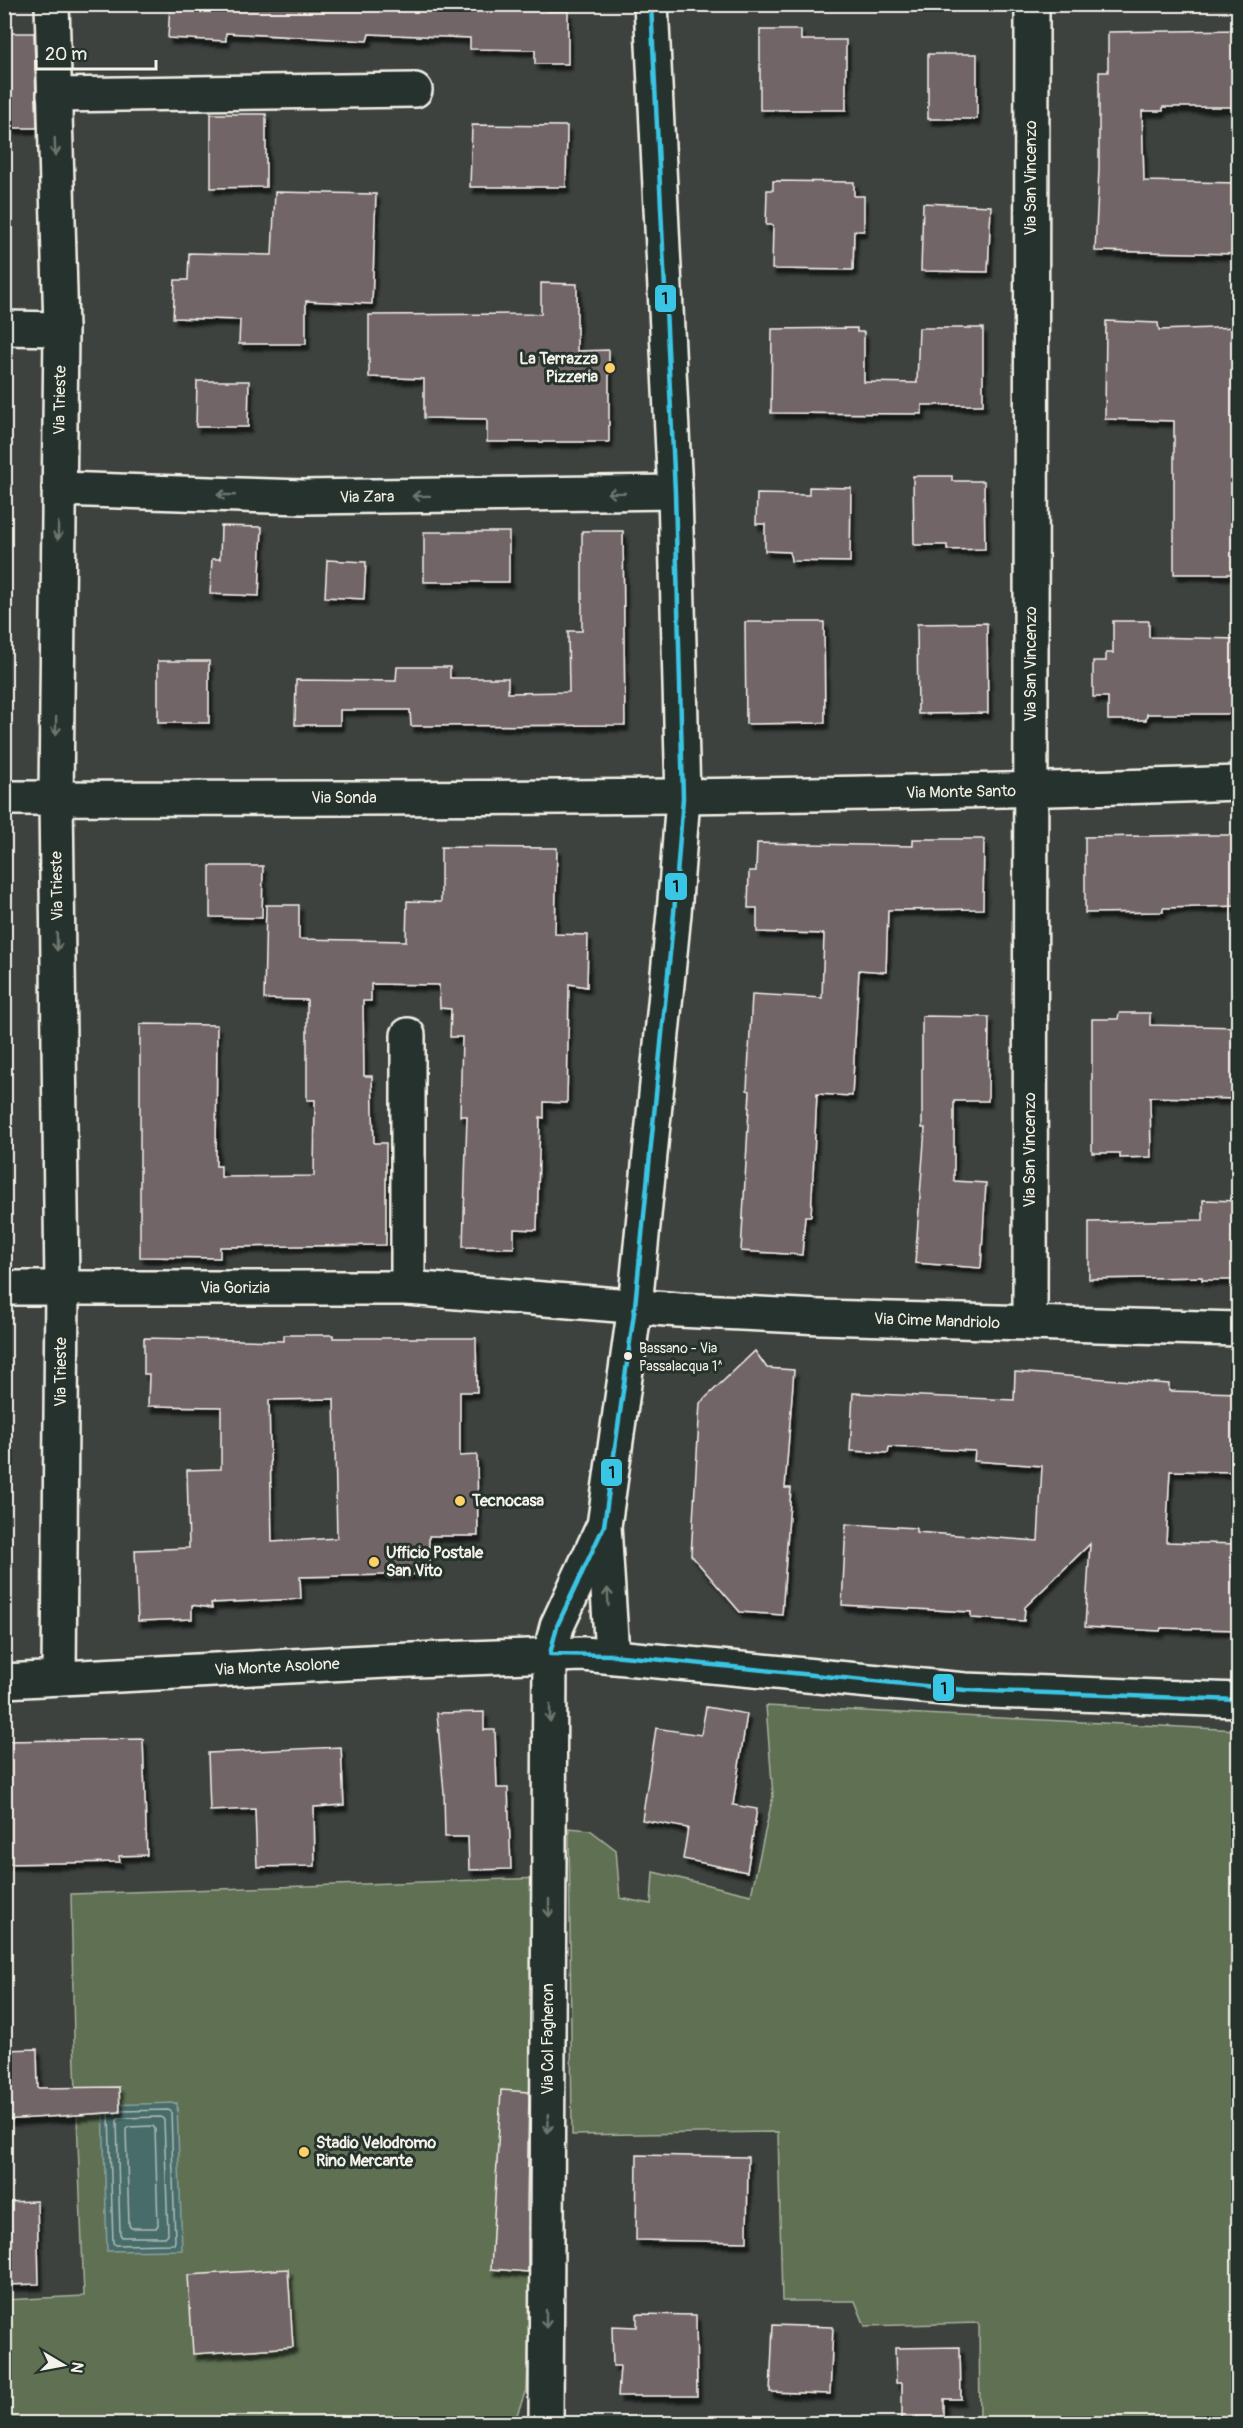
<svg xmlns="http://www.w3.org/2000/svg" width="1243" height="2428" font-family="Pangolin,sans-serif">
  <defs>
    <filter id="shadow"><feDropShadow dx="3.5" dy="6" stdDeviation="1.5" flood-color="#0009"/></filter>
  </defs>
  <rect width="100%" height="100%" fill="#3d423f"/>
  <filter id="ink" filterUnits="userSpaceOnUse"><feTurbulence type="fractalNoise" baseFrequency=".0167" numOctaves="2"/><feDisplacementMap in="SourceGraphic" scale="12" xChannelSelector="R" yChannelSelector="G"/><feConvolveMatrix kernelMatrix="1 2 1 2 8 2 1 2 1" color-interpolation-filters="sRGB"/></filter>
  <g filter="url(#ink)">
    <!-- green -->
    <g fill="#5e7052" stroke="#a9b09d" stroke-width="1.5">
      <path d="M 766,1706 L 1238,1730 L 1238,2419 L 980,2422 L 979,2323 L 865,2326 L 855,2301 L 782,2301 L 778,2132 L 572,2135 L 569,1828 L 590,1830 L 616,1850 L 620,1898 L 651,1904 L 653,1872 L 751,1895 L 773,1796 Z"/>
      <path d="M 542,1878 L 527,2211 L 533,2211 L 527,2387 L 514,2423 L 5,2423 L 4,2300 L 84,2296 L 74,2040 L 71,1894 Z"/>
    </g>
    <!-- water -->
    <path fill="#476c6b" stroke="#8ca19d" stroke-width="1.5" d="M 177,2103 L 182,2250 L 107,2251 L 103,2105 Z"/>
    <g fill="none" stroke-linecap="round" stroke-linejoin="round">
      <!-- shore -->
      <g stroke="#afbcb6" stroke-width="1.5">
        <path d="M 109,2114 L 113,2243 L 116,2245 L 174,2244 L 175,2241 L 171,2111 L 168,2110 L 121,2111"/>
        <path d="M 161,2117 L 164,2120 L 168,2234 L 165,2237 L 122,2237 L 120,2234 L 117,2120 L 120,2118 Z"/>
        <path d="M 153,2126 L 155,2129 L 158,2225 L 156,2228 L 131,2228 L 129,2225 L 126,2129 L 129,2127 Z"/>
      </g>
    </g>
    <!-- building -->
    <g fill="#726568" stroke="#f4f1e8" stroke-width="1.5" fill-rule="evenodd" filter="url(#shadow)">
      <path d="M 170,4 L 548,4 L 548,11 L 568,11 L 568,64 L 535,64 L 535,50 L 470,49 L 470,38 L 369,34 L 367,41 L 226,33 L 226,41 L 168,38 Z"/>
      <path d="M 760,30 L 801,30 L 801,40 L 846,40 L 846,110 L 760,110 Z"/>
      <path d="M 1239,30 L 1239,107 L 1163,107 L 1163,111 L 1142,111 L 1144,181 L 1238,183 L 1239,254 L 1095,251 L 1099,169 L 1099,72 L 1108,72 L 1108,32 Z"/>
      <path d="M 4,33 L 34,33 L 37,128 L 4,128 Z"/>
      <rect x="928" y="54" width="49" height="65"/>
      <path d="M 211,114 L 266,114 L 266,187 L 211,188 Z"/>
      <path d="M 472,125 L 567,126 L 566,187 L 470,187 Z"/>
      <path d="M 773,181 L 854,182 L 854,196 L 864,196 L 864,231 L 854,231 L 853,270 L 772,269 L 773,225 L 766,225 L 767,190 L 773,190 Z"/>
      <path d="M 275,192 L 376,194 L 372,304 L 306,301 L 306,344 L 239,344 L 240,320 L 173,318 L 175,280 L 188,280 L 189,253 L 272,255 Z"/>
      <path d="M 923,203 L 991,206 L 988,272 L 921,271 Z"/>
      <path d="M 541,283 L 577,284 L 577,351 L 609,350 L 609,442 L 487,442 L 487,419 L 424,418 L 424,379 L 369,377 L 369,315 L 541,314 Z"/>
      <path d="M 1106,321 L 1158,323 L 1159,330 L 1239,327 L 1239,574 L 1174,574 L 1174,421 L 1105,419 Z"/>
      <path d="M 857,328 L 857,332 L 864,332 L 864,382 L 917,383 L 919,328 L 983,328 L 983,405 L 922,405 L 922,414 L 771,413 L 772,329 Z"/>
      <path d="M 197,381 L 249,381 L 248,427 L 196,427 Z"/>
      <path d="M 913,476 L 952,476 L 952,481 L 984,481 L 985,549 L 947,550 L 947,545 L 914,545 Z"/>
      <path d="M 809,487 L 851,488 L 850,562 L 791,561 L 790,552 L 765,551 L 765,524 L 756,524 L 757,494 L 809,495 Z"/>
      <path d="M 221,526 L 262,527 L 259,596 L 210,594 L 212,559 L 220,559 Z"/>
      <path d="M 582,531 L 623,531 L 625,725 L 411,726 L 410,710 L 340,710 L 340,725 L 295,725 L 296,680 L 396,681 L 397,667 L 450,667 L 450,678 L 508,678 L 508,693 L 569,692 L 568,631 L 582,631 Z"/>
      <rect x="424" y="532" width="85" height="50"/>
      <path d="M 327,560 L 366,562 L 364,599 L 325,597 Z"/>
      <path d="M 1113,621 L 1149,621 L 1149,637 L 1239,639 L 1239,714 L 1147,714 L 1146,720 L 1108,720 L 1108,697 L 1093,697 L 1093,661 L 1106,661 L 1106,653 L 1113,653 Z"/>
      <path d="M 745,622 L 824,622 L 825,723 L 746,724 Z"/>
      <path d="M 987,623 L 988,713 L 918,714 L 917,624 Z"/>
      <rect x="158" y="661" width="51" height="62"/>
      <path d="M 1207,835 L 1239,835 L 1239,906 L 1163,908 L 1163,912 L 1085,913 L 1085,837 Z"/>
      <path d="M 913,839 L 984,839 L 983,909 L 888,910 L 886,972 L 859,970 L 852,1096 L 817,1094 L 811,1216 L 805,1216 L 802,1255 L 741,1251 L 750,1091 L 747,1090 L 752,994 L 822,998 L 824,934 L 757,932 L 757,908 L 748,908 L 749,871 L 756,871 L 757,843 L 913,846 Z"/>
      <path d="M 441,847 L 557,848 L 555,934 L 588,935 L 587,987 L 569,984 L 567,1103 L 544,1102 L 544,1118 L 540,1117 L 537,1230 L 514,1229 L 514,1248 L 463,1247 L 467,1116 L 460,1116 L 462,1037 L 450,1037 L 451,1009 L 440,1008 L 439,985 L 371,984 L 371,1001 L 363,1001 L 364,1076 L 372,1076 L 374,1143 L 386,1143 L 386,1245 L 220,1247 L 220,1258 L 140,1257 L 140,1024 L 217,1025 L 216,1166 L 221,1166 L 221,1177 L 314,1176 L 315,1100 L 307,1100 L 307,1000 L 264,999 L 266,905 L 299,905 L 299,939 L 406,941 L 407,901 L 441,902 Z"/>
      <path d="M 210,866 L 263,866 L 262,918 L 210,917 Z"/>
      <path d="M 1119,1013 L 1150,1013 L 1150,1025 L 1239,1027 L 1239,1099 L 1150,1097 L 1151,1157 L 1120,1158 L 1120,1153 L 1092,1153 L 1092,1019 L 1118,1019 Z"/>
      <path d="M 922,1016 L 989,1017 L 988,1101 L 954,1101 L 954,1181 L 986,1183 L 981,1268 L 915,1263 L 925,1128 L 922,1128 Z"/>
      <path d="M 1203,1200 L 1239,1201 L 1239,1280 L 1202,1280 L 1202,1277 L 1089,1279 L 1089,1222 L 1203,1220 Z"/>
      <path d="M 284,1335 L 333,1335 L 333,1338 L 476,1338 L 477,1392 L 460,1392 L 460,1456 L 477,1455 L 478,1536 L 429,1536 L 429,1574 L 300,1577 L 301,1599 L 211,1603 L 212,1608 L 192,1605 L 192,1619 L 138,1621 L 135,1550 L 189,1548 L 187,1470 L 221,1469 L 221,1407 L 148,1406 L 149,1374 L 144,1374 L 144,1338 L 284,1341 ZM 334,1399 L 337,1538 L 272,1542 L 269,1400 Z"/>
      <path d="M 755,1351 L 767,1368 L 794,1370 L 785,1488 L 791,1488 L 782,1615 L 740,1612 L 691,1555 L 700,1403 Z"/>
      <path d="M 1015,1372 L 1169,1384 L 1169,1391 L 1239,1393 L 1239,1472 L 1170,1471 L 1166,1542 L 1239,1544 L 1239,1630 L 1161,1628 L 1160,1631 L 1085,1627 L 1090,1544 L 1025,1607 L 1024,1621 L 971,1618 L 971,1612 L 842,1605 L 846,1524 L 916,1528 L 916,1532 L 1038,1541 L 1042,1466 L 974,1461 L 975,1451 L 889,1447 L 888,1453 L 850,1451 L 853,1393 L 1014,1400 Z"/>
      <path d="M 706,1707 L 747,1714 L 733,1805 L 757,1809 L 747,1872 L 683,1859 L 688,1828 L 642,1820 L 656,1728 L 701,1735 Z"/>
      <path d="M 484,1712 L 484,1730 L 495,1730 L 497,1788 L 508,1788 L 511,1869 L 469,1870 L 468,1837 L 445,1837 L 444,1793 L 437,1713 Z"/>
      <path d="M 143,1739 L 147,1855 L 119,1856 L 120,1862 L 4,1864 L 4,1741 Z"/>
      <path d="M 341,1747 L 344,1805 L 314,1807 L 315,1866 L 257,1867 L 255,1809 L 210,1811 L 208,1753 Z"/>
      <path d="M 37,2049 L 38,2088 L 119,2087 L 120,2112 L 4,2120 L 4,2050 Z"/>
      <path d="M 501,2090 L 529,2092 L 527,2211 L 528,2211 L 528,2272 L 491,2269 Z"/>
      <path d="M 637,2155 L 748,2157 L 747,2242 L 636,2240 Z"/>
      <path d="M 37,2201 L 39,2284 L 4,2285 L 4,2202 Z"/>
      <path d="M 288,2269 L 293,2347 L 193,2354 L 188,2275 Z"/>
      <path d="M 637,2314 L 696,2315 L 697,2396 L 618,2396 L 620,2366 L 613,2366 L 612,2326 L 637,2327 Z"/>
      <path d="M 773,2325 L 833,2327 L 830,2394 L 770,2392 Z"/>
      <path d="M 960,2347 L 961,2399 L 944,2399 L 944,2418 L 902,2419 L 902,2383 L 896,2383 L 895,2348 Z"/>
    </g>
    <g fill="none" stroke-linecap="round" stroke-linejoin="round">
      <!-- street casing -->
      <g stroke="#f4f1e8" stroke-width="38">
        <g id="street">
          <path d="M 52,4 L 61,329 L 56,798 L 62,1286 L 59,1678"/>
          <path d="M 54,95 L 415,90"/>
          <path d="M 4,328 L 61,329"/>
          <path d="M 59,489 L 303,497 L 675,492"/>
          <path d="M 4,798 C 416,799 827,798 1238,783"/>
          <path d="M 4,1288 L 408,1288 L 679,1310 L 821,1317 L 1238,1329"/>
          <path d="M 408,1288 L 408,1035"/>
          <path d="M 1030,1323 L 1032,4"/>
          <path d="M 546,2424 L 550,1654"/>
        </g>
      </g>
      <!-- secondary casing -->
      <g stroke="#f4f1e8" stroke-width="38">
        <g id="secondary">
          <path d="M 550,1654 L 557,1626 L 602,1529"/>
          <path d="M 612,1655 L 604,1526 L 635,1306 L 674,913 L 683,798 L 675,492 L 651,4"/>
          <path d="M 4,1681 L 386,1661 L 583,1654 L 965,1690 L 1238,1700"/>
        </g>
      </g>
      <!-- street -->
      <use href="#street" stroke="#26332d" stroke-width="33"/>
      <!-- secondary -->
      <use href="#secondary" stroke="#26332d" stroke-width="33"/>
      <!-- bus-1 casing -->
      <g stroke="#26332d" stroke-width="9">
        <path id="bus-1" d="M 651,4 L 675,492 L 683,798 L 674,913 L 635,1306 L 604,1526 L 557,1626 L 550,1654 L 612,1655 L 965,1690 L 1238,1700"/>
      </g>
      <!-- bus-1 -->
      <use href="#bus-1" stroke="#3ac5e4" stroke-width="4.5"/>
    </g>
    <!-- one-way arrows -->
    <defs><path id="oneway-shaft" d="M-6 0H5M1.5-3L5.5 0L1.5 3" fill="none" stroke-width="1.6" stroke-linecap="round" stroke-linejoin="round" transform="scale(1.5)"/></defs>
    <g stroke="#6e766e">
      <use href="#oneway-shaft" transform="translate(55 147) rotate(88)"/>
      <use href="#oneway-shaft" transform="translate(616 493) rotate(179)"/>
      <use href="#oneway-shaft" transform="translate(226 495) rotate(-178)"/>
      <use href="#oneway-shaft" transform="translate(421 496) rotate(179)"/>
      <use href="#oneway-shaft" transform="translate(58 531) rotate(91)"/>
      <use href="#oneway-shaft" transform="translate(56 726) rotate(91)"/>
      <use href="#oneway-shaft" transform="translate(57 942) rotate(89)"/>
      <use href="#oneway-shaft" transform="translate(608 1597) rotate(-93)"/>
      <use href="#oneway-shaft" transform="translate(550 1713) rotate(90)"/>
      <use href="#oneway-shaft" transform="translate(549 1908) rotate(90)"/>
      <use href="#oneway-shaft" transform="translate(548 2124) rotate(90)"/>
      <use href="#oneway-shaft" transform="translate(546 2319) rotate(90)"/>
    </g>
  </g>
  <!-- markers -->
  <g fill="#ffd166" stroke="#26332d" stroke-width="2">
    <circle cx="610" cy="368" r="6"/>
    <circle cx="460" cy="1501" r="6"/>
    <circle cx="374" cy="1562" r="6"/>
    <circle cx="304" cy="2152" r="6"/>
  </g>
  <circle fill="#f4f1e8" stroke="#26332d" stroke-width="2" cx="628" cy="1356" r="5"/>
  <g text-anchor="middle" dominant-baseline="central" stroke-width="6" stroke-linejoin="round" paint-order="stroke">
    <!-- bus labels -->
    <g font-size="14" fill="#f4f1e8" stroke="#26332d" text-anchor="start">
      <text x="639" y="1348">Bassano - Via<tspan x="639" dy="18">Passalacqua 1^</tspan></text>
    </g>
    <!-- street labels -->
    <g font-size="16" fill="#f4f1e8" stroke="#26332d">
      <text transform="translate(1031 178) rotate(-90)">Via San Vincenzo</text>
      <text transform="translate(60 400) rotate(-89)">Via Trieste</text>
      <text transform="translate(367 497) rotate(-1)">Via Zara</text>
      <text transform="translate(1031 664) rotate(-90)">Via San Vincenzo</text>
      <text transform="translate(961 792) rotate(-1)">Via Monte Santo</text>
      <text x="344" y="798">Via Sonda</text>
      <text transform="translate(57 886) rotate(-91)">Via Trieste</text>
      <text transform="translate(1030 1150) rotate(-90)">Via San Vincenzo</text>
      <text x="235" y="1288">Via Gorizia</text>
      <text transform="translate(937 1321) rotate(2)">Via Cime Mandriolo</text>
      <text transform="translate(61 1372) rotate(-90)">Via Trieste</text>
      <text transform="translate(277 1667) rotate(-3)">Via Monte Asolone</text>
      <text transform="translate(548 2039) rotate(-90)">Via Col Fagheron</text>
    </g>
    <!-- poi labels -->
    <g font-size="16" font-weight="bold" fill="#f4f1e8" stroke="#26332d" text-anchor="start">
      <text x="598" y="359" text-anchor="end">La Terrazza<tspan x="598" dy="18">Pizzeria</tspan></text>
      <text x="472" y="1501">Tecnocasa</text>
      <text x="386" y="1553">Ufficio Postale<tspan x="386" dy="18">San Vito</tspan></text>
      <text x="316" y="2143">Stadio Velodromo<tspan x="316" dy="18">Rino Mercante</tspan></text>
    </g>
  </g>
  <g stroke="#26332d" stroke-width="2">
    <rect x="654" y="284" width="23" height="29" rx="6" fill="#3ac5e4"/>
    <rect x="664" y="872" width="24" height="29" rx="6" fill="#3ac5e4"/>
    <rect x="600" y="1458" width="23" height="29" rx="6" fill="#3ac5e4"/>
    <rect x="932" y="1673" width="23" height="29" rx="6" fill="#3ac5e4"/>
  </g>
  <g font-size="16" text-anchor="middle" font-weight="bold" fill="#111">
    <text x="665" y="304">1</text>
    <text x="676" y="892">1</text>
    <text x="612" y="1478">1</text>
    <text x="944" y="1694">1</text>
  </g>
  <!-- margin -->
  <rect width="1243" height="2428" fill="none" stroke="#26332d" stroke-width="24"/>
  <rect x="12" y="12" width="1219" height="2404" fill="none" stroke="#f4f1e8" stroke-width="2" filter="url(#ink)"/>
  <!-- north arrow -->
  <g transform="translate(63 2365) rotate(100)" stroke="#26332d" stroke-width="4.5" paint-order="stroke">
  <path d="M0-4.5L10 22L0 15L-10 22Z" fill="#f4f1e8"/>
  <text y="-9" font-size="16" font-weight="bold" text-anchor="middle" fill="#f4f1e8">N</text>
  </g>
  <!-- scale -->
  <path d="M36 60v9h120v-9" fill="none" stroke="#f4f1e8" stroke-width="3"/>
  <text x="45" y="60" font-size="18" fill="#f4f1e8" stroke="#26332d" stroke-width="4.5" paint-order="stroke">20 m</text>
</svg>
